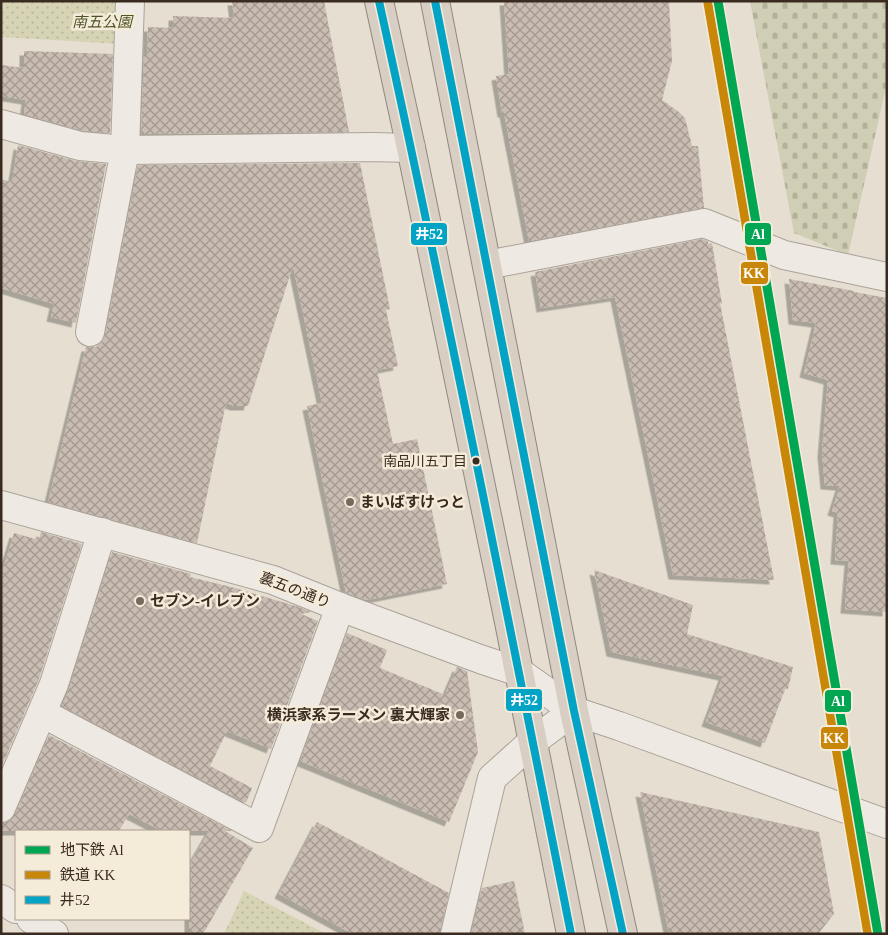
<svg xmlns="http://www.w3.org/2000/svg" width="888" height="935" font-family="'Times New Roman','Noto Sans JP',serif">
  <defs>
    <pattern id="grass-dots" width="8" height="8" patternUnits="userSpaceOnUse" patternTransform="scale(1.25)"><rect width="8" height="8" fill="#d6d4b4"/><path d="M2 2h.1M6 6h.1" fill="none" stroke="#b8b69a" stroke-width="1.8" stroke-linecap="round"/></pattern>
    <pattern id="cemetery-stones" width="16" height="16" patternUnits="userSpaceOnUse" patternTransform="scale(1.25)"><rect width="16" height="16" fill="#d0ceb4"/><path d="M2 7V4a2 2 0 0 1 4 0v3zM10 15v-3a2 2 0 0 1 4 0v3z" fill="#b3b19a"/></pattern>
    <pattern id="building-cross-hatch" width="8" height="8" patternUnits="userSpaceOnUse" patternTransform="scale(1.25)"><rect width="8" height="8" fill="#c9bcb2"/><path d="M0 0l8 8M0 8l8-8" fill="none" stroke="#a49990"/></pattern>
    <filter id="shadow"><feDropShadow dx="-4.5" dy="4.5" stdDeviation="0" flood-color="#0004"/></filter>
  </defs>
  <rect width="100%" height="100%" fill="#e5ded1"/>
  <!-- grass -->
  <g fill="url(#grass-dots)">
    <path d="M 3,1 L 123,1 L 122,44 L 1,37 Z"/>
    <path d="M 244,891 L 326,934 L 224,934 Z"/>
  </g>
  <!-- cemetery -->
  <path fill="url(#cemetery-stones)" d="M 750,1 L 887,1 L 887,83 L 848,255 L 794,233 Z"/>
  <!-- building -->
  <g fill="url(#building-cross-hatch)" filter="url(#shadow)">
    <path d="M 232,1 L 324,1 L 349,132 L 141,134 L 144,55 L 147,55 L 148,27 L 173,28 L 173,16 L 234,18 Z"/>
    <path d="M 504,1 L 669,1 L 672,61 L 662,100 L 679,112 L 685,118 L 692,146 L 698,146 L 704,208 L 529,241 L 504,113 L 502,113 L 496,76 L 509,74 Z"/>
    <path d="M 24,51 L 113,54 L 110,133 L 83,131 L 24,114 L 26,100 L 1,96 L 1,65 L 24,68 Z"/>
    <path d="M 18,145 L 76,161 L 106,164 L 76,323 L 51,317 L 54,304 L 1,288 L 1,179 L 12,182 Z"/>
    <path d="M 360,163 L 390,309 L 386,310 L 398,366 L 377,370 L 393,444 L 417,439 L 447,584 L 367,600 L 346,593 L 307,406 L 322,403 L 293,266 L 248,406 L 235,406 L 226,403 L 197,543 L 48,502 L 86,347 L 96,347 L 102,342 L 105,335 L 138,165 Z"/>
    <path d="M 702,239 L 708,241 L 708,244 L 712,243 L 722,304 L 720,303 L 774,580 L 673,575 L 615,297 L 541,308 L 535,272 Z"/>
    <path d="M 789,279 L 854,291 L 854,292 L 887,298 L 887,612 L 845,609 L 849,561 L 835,560 L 838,513 L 832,511 L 840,486 L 825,485 L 822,453 L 828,380 L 804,373 L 816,323 L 793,320 Z"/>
    <path d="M 41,532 L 82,544 L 39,679 L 1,768 L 1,576 L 14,533 L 39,540 Z"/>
    <path d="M 112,552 L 191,574 L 190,577 L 235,588 L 299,607 L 311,612 L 301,614 L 318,621 L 271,749 L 227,731 L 210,766 L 252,788 L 246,803 L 62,706 L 69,689 Z"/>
    <path d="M 594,570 L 693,605 L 687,634 L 793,667 L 788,689 L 785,689 L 765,743 L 706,722 L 723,676 L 611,652 Z"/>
    <path d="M 347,633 L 387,650 L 380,668 L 445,695 L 457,667 L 467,671 L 478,752 L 449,822 L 300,761 Z"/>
    <path d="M 49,735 L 232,831 L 225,831 L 253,848 L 203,934 L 189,934 L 189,866 L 209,831 L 162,831 L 129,814 L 119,831 L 1,831 L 1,823 L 10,821 L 15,814 Z"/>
    <path d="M 640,792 L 819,832 L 834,914 L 818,934 L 669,934 Z"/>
    <path d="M 317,822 L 449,893 L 440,934 L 353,934 L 279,894 Z"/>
    <path d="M 514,881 L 525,934 L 471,934 L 482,888 Z"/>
  </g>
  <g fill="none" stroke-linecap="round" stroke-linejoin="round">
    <!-- minor casing -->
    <g stroke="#aba399" stroke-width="30">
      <g id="minor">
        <path d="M 1,124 L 80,146 L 125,150 L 372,147 L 411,148"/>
        <path d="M 487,265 L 704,223 L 784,255 L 887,277"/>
        <path d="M 90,332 L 125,150 L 130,1"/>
        <path d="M 1,505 L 273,580 L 340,607 L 480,659 L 519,672 L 574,711 L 619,726 L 887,824"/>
        <path d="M 42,713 L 259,828 L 340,607"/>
        <path d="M 1,808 L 54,684 L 102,532"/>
        <path d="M 1,899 L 16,909"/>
        <path d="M 31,919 L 54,934"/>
        <path d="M 455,934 L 492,778 L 532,742 L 574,711"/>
      </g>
    </g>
    <!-- highway casing -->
    <g stroke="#918980" stroke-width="30">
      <g id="highway">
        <path d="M 379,1 L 411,148 L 509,622 L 571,934"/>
        <path d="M 435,1 L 574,711 L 623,934"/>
      </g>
    </g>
    <!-- minor -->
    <use href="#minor" stroke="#eeeae3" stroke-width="28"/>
    <!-- highway -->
    <use href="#highway" stroke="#d8cec3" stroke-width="28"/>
    <!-- bus-1 casing -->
    <g stroke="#f5ebd9" stroke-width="11">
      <g id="bus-1">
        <path d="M 379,1 C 447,311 509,622 571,934"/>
        <path d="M 435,1 L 574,711 L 623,934"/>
      </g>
    </g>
    <!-- bus-1 -->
    <use href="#bus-1" stroke="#03a3c5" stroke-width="8"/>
    <!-- rail-1 casing -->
    <g stroke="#f5ebd9" stroke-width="12">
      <path id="rail-1" d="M 708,3 L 868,934"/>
    </g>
    <!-- rail-1 -->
    <use href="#rail-1" stroke="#c88708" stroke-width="9"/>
    <!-- metro-1 casing -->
    <g stroke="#f5ebd9" stroke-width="12">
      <path id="metro-1" d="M 718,1 L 878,934"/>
    </g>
    <!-- metro-1 -->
    <use href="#metro-1" stroke="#00a651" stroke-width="9"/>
  </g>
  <!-- markers -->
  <circle fill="#3a2b21" stroke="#f5ebd9" stroke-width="2" cx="476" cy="461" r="4.5"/>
  <g fill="#766a5f" stroke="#f5ebd9" stroke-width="2">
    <circle cx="350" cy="502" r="5"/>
    <circle cx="140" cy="601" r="5"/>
    <circle cx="460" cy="715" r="5"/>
  </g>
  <g text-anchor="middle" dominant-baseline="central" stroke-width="5" stroke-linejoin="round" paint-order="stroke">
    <!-- bus labels -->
    <g font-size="14" fill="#3a2b21" stroke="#f5ebd9" text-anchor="end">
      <text x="467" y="461">南品川五丁目</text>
    </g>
    <!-- park labels -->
    <g font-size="15" font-style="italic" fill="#4e5629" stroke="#f5ebd9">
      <text x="102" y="22">南五公園</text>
    </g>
    <!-- poi labels -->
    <g font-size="15" font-weight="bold" fill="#3a2b21" stroke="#f5ebd9" text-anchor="start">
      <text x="360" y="502">まいばすけっと</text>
      <text x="150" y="601">セブン-イレブン</text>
      <text x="450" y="715" text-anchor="end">横浜家系ラーメン 裏大輝家</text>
    </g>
    <!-- street labels -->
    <g font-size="15" fill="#3a2b21" stroke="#f5ebd9">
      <text transform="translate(295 590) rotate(21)">裏五の通り</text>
    </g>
  </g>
  <g stroke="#f5ebd9" stroke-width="2">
    <rect x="410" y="222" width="38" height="24" rx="5" fill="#03a3c5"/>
    <rect x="744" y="222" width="28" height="24" rx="5" fill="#00a651"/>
    <rect x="740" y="261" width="29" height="24" rx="5" fill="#c88708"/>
    <rect x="505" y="688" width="38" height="24" rx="5" fill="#03a3c5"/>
    <rect x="824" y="689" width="28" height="24" rx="5" fill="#00a651"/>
    <rect x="820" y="726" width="29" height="24" rx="5" fill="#c88708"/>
  </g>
  <g font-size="14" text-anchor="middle" font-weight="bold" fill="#fff">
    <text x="429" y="239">井52</text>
    <text x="758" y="239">Al</text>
    <text x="754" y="278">KK</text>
    <text x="524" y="705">井52</text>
    <text x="838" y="706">Al</text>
    <text x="834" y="743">KK</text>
  </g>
  <!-- border -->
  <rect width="888" height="935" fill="none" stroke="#3a2b21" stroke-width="5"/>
  <!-- legend -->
  <rect x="15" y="830" width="175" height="90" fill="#f5ebd9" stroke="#aa9e8f"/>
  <rect x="25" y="846" width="25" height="8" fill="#00a651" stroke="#aa9e8f"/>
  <text x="60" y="855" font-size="15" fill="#3a2b21">地下鉄 Al</text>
  <rect x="25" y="871" width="25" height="8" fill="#c88708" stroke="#aa9e8f"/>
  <text x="60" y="880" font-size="15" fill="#3a2b21">鉄道 KK</text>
  <rect x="25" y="896" width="25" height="8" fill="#03a3c5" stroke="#aa9e8f"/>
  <text x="60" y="905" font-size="15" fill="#3a2b21">井52</text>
</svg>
